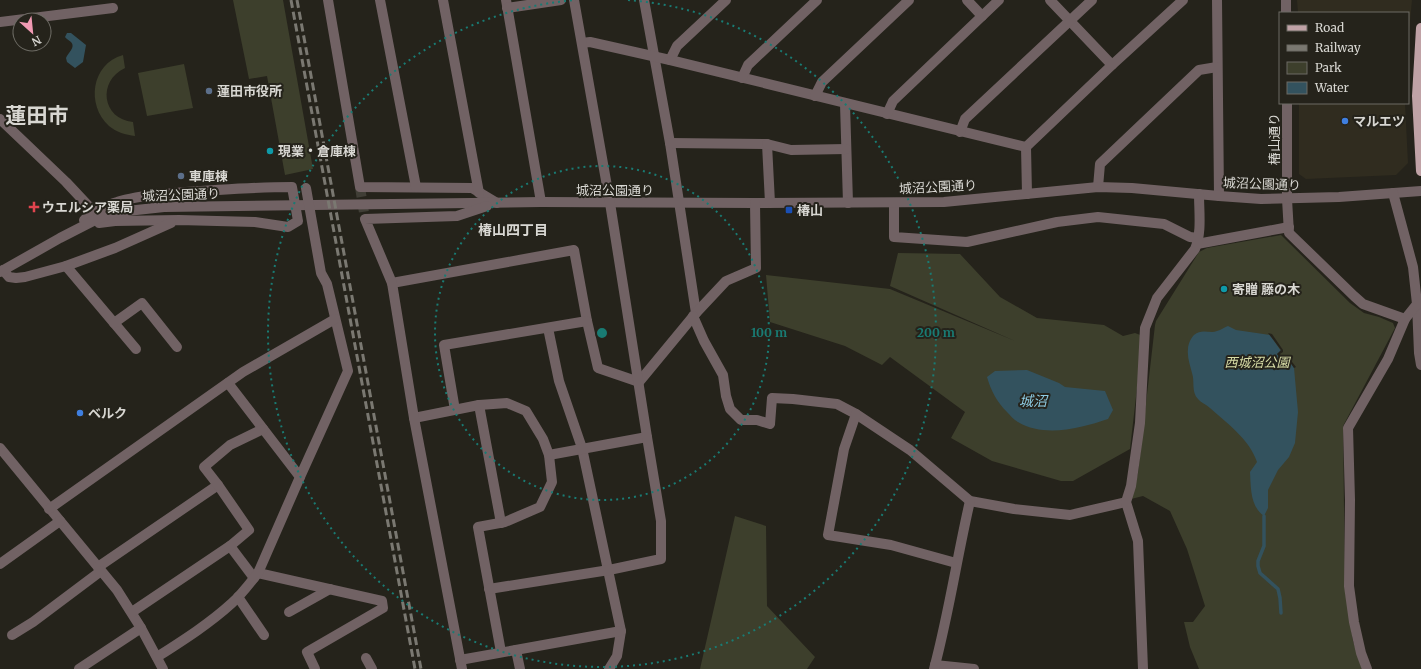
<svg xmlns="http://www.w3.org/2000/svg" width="1421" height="669" font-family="Merriweather,'Noto Sans JP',serif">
  <rect width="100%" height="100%" fill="#25231b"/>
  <!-- built -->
  <g fill="#302c1f">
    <path d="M 1297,0 L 1412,0 L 1408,42 L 1408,13 L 1298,13 Z"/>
    <path d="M 1299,103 L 1405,103 L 1408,163 L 1396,175 L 1306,179 L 1299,174 Z"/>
  </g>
  <!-- green -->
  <g fill="#3d3f2c">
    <path d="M 233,0 L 283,0 L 313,169 L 285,175 L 267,76 L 249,79 Z"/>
    <path d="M 123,55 L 125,68 C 97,81 102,119 133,122 L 135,136 C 126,135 116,132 109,126 C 86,105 91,64 123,55 Z"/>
    <path d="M 184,64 L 193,108 L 147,116 L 138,73 Z"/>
    <path d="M 1281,235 L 1350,303 L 1364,313 L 1379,317 L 1393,323 L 1395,328 L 1343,426 L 1345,590 L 1353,641 L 1362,669 L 1199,669 L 1190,647 L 1184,622 L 1193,622 L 1205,606 L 1187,549 L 1170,511 L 1143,496 L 1131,499 L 1138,473 L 1155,325 L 1156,321 L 1199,252 L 1207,248 Z"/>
    <path d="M 898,253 L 960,254 L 1000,297 L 1037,318 L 1104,325 L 1123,336 L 1135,333 L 1143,336 L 1130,449 L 1073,481 L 1061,481 L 992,461 L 951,438 L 965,412 L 890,357 L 882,365 L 845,346 L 770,322 L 766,275 L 890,289 L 1015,341 L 890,286 Z"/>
    <path d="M 735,516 L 766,526 L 767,606 L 815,657 L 807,669 L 700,669 Z"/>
  </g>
  <!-- water -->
  <g fill="#33525e">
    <path d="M 67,33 L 71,33 L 86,45 L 83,62 L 75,68 L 67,62 L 66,58 C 68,53 76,47 71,42 C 69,40 66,39 65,37 Z"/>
    <path d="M 1228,326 L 1236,330 L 1270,335 L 1281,351 L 1277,354 L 1284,362 L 1288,359 L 1294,368 L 1298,412 L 1295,443 L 1289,457 L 1278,470 L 1268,490 L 1268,508 L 1264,516 C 1250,506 1251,488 1250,472 L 1257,462 C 1249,439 1228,424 1210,408 C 1206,404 1201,403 1198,399 C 1191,392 1195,381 1192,373 C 1190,365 1187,357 1188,349 C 1188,344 1191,338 1194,335 C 1202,328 1210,334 1217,331 C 1221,330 1225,327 1228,326 Z"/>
    <path d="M 1027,370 L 1059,383 L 1065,387 L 1105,391 L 1113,410 L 1108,419 C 1081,428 1045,438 1018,422 C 1014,420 1010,415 1007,412 C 997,402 991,391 987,377 L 995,371 Z"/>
  </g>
  <!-- pier -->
  <path fill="#25231b" d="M 1268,333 L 1272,334 L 1283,350 L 1283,352 L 1280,354 L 1284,360 L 1289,358 L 1296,367 L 1294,368 L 1288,359 L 1284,363 L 1277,354 L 1281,350 Z"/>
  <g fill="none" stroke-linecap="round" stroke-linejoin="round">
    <!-- stream -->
    <path stroke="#33525e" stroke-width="3.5" d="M 1264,516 L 1264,546 L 1258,561 L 1258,566 L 1260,573 L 1278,589 L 1280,598 L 1281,613"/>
    <!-- minor-tunnel -->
    <path stroke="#403e36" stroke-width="10" stroke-dasharray="10 5" stroke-linecap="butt" d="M 360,187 L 365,219"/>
    <!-- minor -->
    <g stroke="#716264" stroke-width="10">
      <path d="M 328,0 L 360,187 L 472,188 L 497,203"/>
      <path d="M 380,0 L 416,187"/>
      <path d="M 443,0 L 479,193"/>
      <path d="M 506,0 L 541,202"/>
      <path d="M 644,0 L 670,143 L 696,313"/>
      <path d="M 967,0 L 982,16"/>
      <path d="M 1050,0 L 1112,65"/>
      <path d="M 1217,0 L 1219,196"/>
      <path d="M 1286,0 L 1286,13"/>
      <path d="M 507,8 L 561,0"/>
      <path d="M 0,22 L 113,8"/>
      <path d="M 582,43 L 590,42 L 670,60 L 1026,147"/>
      <path d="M 670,60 L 677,46 L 726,0"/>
      <path d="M 742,78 L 748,65 L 817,0"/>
      <path d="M 815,96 L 822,82 L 909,0"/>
      <path d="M 1287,103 L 1287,199 L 1289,233 L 1354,296 L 1363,304 L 1405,319"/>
      <path d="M 845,104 L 848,203"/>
      <path d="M 887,114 L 893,101 L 999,0"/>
      <path d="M 0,119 L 66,182 L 95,213"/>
      <path d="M 960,132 L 965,119 L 1092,0"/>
      <path d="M 670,143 L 767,144 L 770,203"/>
      <path d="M 767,144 L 791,150 L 846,149"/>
      <path d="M 1098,187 L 1100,164 L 1199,70 L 1217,67"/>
      <path d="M 1027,194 L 1026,147 L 1112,65 L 1183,0"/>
      <path d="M 894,203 L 894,237 L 967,242 L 1057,222 L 1098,217 L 1164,224 L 1190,237 L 1198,238"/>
      <path d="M 84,220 C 94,213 105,205 117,202 C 135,196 155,195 174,193 C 213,190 253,187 292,187 L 298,221 L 288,227 L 255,222 L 179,220 L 115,221 L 99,223"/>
      <path d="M 1197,244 L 1289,227"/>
      <path d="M 66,266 L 136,349"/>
      <path d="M 3,270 L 9,277 L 16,278 L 25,277 L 66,266 L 115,248 L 171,223"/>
      <path d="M 0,272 L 60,238 L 101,217 L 118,212 L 164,207 L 541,202 L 755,203 L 944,202 L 1098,187 L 1132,188 L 1219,196 L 1261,199 L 1339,197 L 1421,191"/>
      <path d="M 392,283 L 574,250 L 587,321 L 598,368 L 639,382 L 696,313 L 726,281 L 756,268 L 755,203"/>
      <path d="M 1419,303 L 1417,304 L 1419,353 L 1421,365"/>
      <path d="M 693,316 L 704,341 L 723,375 L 726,396 L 730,409 L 741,420 L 757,420 L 770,424 L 772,398 L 793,399 L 837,404 L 856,414 L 910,450 L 970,501 L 1014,509 L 1070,515 L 1126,502"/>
      <path d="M 114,323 L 142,303 L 177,347"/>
      <path d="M 548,328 L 559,381 L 582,448 L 621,631 L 617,656 L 609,669"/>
      <path d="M 228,383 L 300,477 L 348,371 L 327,284 L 321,273 L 306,188"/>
      <path d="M 479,405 L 501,523"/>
      <path d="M 455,410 L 444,345 L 587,321"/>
      <path d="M 856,414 L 844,449 L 828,535 L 891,545 L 956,563"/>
      <path d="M 414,418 L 479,405 L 507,403 L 526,411 L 543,439 L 549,455 L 552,482 L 540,507 L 505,522 L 478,527 L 501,652"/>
      <path d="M 0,448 L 117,590 L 141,628 L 163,669"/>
      <path d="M 549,455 L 647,437"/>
      <path d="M 49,509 L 243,372 L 335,319"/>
      <path d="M 230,546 L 254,578"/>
      <path d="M 0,564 L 60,521"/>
      <path d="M 98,567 L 218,485"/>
      <path d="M 258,573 L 382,601 L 383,608 L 307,652 L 315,669"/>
      <path d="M 489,589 L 609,570 L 661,559 L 661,521 L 647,437 L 610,203 L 574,0"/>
      <path d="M 238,597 L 264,635"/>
      <path d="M 132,612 L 230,546 L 249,530 L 218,485 L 204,467 L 230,445 L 263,429"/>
      <path d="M 289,612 L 330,589"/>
      <path d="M 12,635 L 33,622 L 101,571"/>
      <path d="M 516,650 L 520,669"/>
      <path d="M 157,657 C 182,641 209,624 232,603 C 242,594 250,583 258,573 L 300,477"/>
      <path d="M 366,658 L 372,669"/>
      <path d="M 460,660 L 621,631"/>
      <path d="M 935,665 L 974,669"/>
      <path d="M 79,669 L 141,628"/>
      <path d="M 462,669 L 414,418 L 392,283 L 365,219 L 457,216 L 487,206"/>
      <path d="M 934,669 C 949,613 957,557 970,501"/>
      <path d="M 1143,669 L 1138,541 L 1126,502 L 1131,486 L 1140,423 L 1145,328 L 1157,298 L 1195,249 C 1202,233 1199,212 1199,194"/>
      <path d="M 1367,669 L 1361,653 L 1354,622 L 1349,586 L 1350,500 L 1348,428 L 1388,359 L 1405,319 L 1417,304 L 1413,267 L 1393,193"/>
    </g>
    <!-- major -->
    <path stroke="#c0a2a6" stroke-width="10" d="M 1421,28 L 1417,96 L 1421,171"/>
    <!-- rail -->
    <g stroke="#7a7871" stroke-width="3" stroke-dasharray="8 4" stroke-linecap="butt">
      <path d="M 291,0 L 415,669"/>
      <path d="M 297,0 L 421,669"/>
    </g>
  </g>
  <!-- distance rings -->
  <g fill="none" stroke="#197b73" stroke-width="2" stroke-dasharray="2 4">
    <circle cx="602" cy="333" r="167"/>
    <path d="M628 0A334 334 0 1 1 576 0"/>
  </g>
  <!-- markers -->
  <g fill="#5c6f8a" stroke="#25231b" stroke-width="1.5">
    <circle cx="209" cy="91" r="4"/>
    <circle cx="181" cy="176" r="4"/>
  </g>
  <g fill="#3f7fe0" stroke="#25231b" stroke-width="1.5">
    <circle cx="1345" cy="121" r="4"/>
    <circle cx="80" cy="413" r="4"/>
  </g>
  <g fill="#0f9aa8" stroke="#25231b" stroke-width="1.5">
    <circle cx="270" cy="151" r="4"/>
    <circle cx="1224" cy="289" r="4"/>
  </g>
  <path fill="#e0444e" stroke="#25231b" stroke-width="1.5" d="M32 201h4v4h4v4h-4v4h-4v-4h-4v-4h4z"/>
  <rect fill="#1a4fb4" stroke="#25231b" stroke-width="1.5" x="785" y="206" width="8" height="8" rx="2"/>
  <g text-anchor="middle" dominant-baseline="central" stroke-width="4" stroke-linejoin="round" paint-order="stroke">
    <!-- poi labels -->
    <g font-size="13" font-weight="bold" fill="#d8d7d2" stroke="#25231b" text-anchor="start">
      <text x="217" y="91">蓮田市役所</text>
      <text x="1353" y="121">マルエツ</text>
      <text x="278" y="151">現業・倉庫棟</text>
      <text x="189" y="176">車庫棟</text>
      <text x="42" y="207">ウエルシア薬局</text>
      <text x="797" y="210">椿山</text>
      <text x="1232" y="289">寄贈 藤の木</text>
      <text x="88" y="413">ベルク</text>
    </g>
    <!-- street labels -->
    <g font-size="13" fill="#d8d7d2" stroke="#25231b">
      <text transform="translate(1274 139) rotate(-90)">椿山通り</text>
      <text transform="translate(1262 184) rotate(2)">城沼公園通り</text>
      <text transform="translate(938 187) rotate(-3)">城沼公園通り</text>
      <text x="615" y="190">城沼公園通り</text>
      <text transform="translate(181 195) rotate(-2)">城沼公園通り</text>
    </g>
    <!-- park labels -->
    <g font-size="13" font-style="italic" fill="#d7dca6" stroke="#25231b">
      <text x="1257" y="362">西城沼公園</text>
    </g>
    <!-- neighbourhood labels -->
    <g font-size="14" font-weight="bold" fill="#d8d7d2" stroke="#25231b">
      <text x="513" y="230">椿山四丁目</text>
    </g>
    <!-- water labels -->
    <g font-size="14" font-style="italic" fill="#8ecce4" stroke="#25231b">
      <text x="1033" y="401">城沼</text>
    </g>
    <!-- town labels -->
    <g font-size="21" font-weight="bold" fill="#d8d7d2" stroke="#25231b">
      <text x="37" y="115">蓮田市</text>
    </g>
  </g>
  <circle cx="602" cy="333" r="6" fill="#197b73" stroke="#25231b" stroke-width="2"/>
  <g font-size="12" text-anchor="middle" font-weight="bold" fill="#197b73" stroke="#25231b" stroke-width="4" stroke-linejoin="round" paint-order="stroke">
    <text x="769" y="337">100 m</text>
    <text x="936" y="337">200 m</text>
  </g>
  <!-- legend -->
  <rect x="1279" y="12" width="130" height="92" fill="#25231b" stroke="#6d6b64"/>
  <rect x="1287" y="25" width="20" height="6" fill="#c0a2a6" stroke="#6d6b64"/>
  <text x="1315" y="32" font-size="12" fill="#d8d7d2">Road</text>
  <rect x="1287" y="45" width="20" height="6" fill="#7a7871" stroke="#6d6b64"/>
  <text x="1315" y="52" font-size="12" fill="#d8d7d2">Railway</text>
  <rect x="1287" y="62" width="20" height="12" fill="#3d3f2c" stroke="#6d6b64"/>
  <text x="1315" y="72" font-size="12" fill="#d8d7d2">Park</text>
  <rect x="1287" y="82" width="20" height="12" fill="#33525e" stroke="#6d6b64"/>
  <text x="1315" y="92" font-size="12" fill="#d8d7d2">Water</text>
  <!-- north arrow -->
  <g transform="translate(32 32) rotate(153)"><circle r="19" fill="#25231b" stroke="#6d6b64"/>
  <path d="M0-3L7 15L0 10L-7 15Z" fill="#f19ab3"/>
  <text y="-6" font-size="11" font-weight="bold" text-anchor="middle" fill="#d8d7d2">N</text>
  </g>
</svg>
